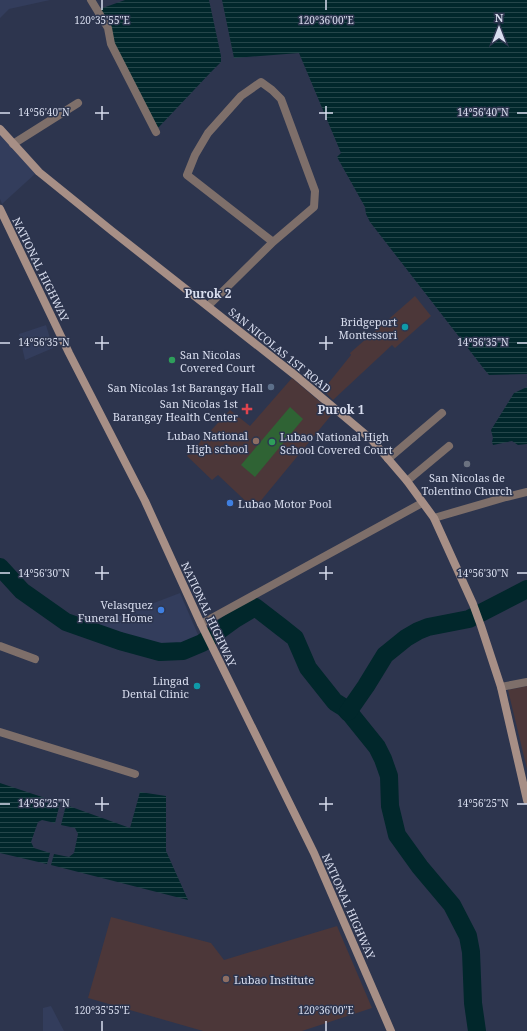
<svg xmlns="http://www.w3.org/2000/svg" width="527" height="1031" font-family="'Noto Serif',serif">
  <defs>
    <pattern id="water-rules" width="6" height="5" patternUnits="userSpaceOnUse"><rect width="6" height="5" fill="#01272b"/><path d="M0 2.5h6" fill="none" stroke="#25464a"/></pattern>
  </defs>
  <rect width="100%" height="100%" fill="#2d354e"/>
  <!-- built -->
  <g fill="#333d5c">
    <path d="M 0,0 L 50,0 L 9,9 L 0,18 Z"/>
    <path d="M 0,133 L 36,173 L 2,204 L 0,199 Z"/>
    <path d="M 46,325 L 53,348 L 25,360 L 19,334 Z"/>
    <path d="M 180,593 L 199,637 L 181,645 L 161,646 L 122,637 L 91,627 Z"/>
    <path d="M 51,1006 L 64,1031 L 43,1031 L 43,1008 Z"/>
  </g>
  <!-- education -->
  <g fill="#4c3739">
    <path d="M 415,296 L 431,316 L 395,348 L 392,345 L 333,400 L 323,390 L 351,355 L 350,353 Z"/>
    <path d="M 292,378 L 333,413 L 254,509 L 218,475 L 212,480 L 187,456 L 230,410 L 250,426 Z"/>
    <path d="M 527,686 L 527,769 L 508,690 Z"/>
    <path d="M 111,917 L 211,943 L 224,960 L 337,926 L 372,1008 L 302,1031 L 203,1031 L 88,998 Z"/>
  </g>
  <!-- grass -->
  <path fill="#2f6334" d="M 290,407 L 303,419 L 255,477 L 241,465 Z"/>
  <!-- water -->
  <g fill="url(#water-rules)">
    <path d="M 125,0 L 209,0 L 221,56 L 221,62 L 211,72 L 158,128 L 113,44 L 100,9 Z"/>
    <path d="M 222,0 L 527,0 L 527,374 L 489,375 L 484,369 L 370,222 L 366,214 L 365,207 L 337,157 L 341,153 L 299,53 L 234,58 Z"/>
    <path d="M 527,387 L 527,444 L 518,445 L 512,441 L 493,445 L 492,442 L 493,438 L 491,430 L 514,393 Z"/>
    <path d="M 0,783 L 60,803 L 55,823 L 42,820 L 38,822 L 31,842 L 34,848 L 50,853 L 47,864 L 0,853 Z"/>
    <path d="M 140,792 L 166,796 L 166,851 L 188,900 L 51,865 L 54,854 L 69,857 L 74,853 L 78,834 L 75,828 L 61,825 L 66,805 L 130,828 Z"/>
  </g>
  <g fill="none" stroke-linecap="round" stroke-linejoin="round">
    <!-- river -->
    <g stroke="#01272b" stroke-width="18">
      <path d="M 0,567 L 22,591 L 66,622 L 120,641 L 160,652 L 183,651 L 202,643 L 235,619 L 255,607 L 281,627 L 295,638 L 308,668 L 335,702 L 343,707 L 352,716 L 377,747 L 383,759 L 389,776 L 390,806 L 397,835 L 420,867 L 452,905 L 468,936 L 471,952 L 473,1003 L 477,1031"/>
      <path d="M 348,712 L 366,686 L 385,655 L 406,638 L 418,631 L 428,627 L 469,619 L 527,589"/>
    </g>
    <!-- minor -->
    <g stroke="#7e6f6a" stroke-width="8">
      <path d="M 91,0 L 108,28 L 111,44 L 156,132"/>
      <path d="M 13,144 L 78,103"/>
      <path d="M 208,306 L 273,242 L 314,207 L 315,191 L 281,99 L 272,90 L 261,82 L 241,96 L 208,133 L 195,155 L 187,175 L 273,242"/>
      <path d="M 388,459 L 442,413"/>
      <path d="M 407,481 L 449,446"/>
      <path d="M 434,518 L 506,497 L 527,492"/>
      <path d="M 201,624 L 422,503"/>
      <path d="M 0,646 L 35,659"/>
      <path d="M 501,687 L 527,682"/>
      <path d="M 0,732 L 135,774"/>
    </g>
    <!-- secondary -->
    <g stroke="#a78f86" stroke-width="8">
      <path d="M 0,129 L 39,172 L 112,231 L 295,375 L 371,439 L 407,481 L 434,518 L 473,604 L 481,626 L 501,687 L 527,800"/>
      <path d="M 0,209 L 69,353 L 145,501 L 201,624 L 314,853 L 391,1031"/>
    </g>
  </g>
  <!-- ticks -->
  <path fill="none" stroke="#d8ddee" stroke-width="1.5" d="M 102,0 L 102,10M 326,0 L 326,10M 102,106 L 102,120M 326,106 L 326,120M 0,113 L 10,113M 95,113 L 109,113M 319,113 L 333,113M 517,113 L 527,113M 102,336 L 102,350M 326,336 L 326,350M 0,343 L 10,343M 95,343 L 109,343M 319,343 L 333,343M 517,343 L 527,343M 102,566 L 102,580M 326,566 L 326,580M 0,573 L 10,573M 95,573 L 109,573M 319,573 L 333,573M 517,573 L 527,573M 102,797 L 102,811M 326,797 L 326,811M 0,804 L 10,804M 95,804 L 109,804M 319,804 L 333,804M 517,804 L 527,804M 102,1021 L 102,1031M 326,1021 L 326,1031"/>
  <!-- markers -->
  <g fill="#0f9aa8" stroke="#2d354e" stroke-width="1.5">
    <circle cx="405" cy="327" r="4"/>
    <circle cx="197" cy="686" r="4"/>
  </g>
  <g fill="#2e9e5b" stroke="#2d354e" stroke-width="1.5">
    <circle cx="172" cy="360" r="4"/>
    <circle cx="272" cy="442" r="4"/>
  </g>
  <circle fill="#5c6f8a" stroke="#2d354e" stroke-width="1.5" cx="271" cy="387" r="4"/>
  <path fill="#e0444e" stroke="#2d354e" stroke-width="1.5" d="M245 403h4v4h4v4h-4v4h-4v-4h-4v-4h4z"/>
  <g fill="#8d6e63" stroke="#2d354e" stroke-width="1.5">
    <circle cx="256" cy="441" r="4"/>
    <circle cx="226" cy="979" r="4"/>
  </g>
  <circle fill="#6b7280" stroke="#2d354e" stroke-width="1.5" cx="467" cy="464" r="4"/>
  <g fill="#3f7fe0" stroke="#2d354e" stroke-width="1.5">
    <circle cx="230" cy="503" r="4"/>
    <circle cx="161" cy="610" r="4"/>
  </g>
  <g text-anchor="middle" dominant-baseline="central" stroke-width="3" stroke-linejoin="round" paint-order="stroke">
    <!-- street labels -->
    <g font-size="11" fill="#d8ddee" stroke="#2d354e">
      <text transform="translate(41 269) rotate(64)">NATIONAL HIGHWAY</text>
      <text transform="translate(280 350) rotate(39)">SAN NICOLAS 1ST ROAD</text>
      <text transform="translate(209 614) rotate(65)">NATIONAL HIGHWAY</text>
      <text transform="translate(349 906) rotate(66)">NATIONAL HIGHWAY</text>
    </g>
    <!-- poi labels -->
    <g font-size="11" fill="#d8ddee" stroke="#2d354e" text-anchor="end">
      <text x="397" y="321">Bridgeport<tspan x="397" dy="13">Montessori</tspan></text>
      <text x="180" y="354" text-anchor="start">San Nicolas<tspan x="180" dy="13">Covered Court</tspan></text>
      <text x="263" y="387">San Nicolas 1st Barangay Hall</text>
      <text x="238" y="403">San Nicolas 1st<tspan x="238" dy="13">Barangay Health Center</tspan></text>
      <text x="248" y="435">Lubao National<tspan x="248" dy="13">High school</tspan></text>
      <text x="280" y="436" text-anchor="start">Lubao National High<tspan x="280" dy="13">School Covered Court</tspan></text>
      <text x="467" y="477" text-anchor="middle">San Nicolas de<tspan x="467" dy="13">Tolentino Church</tspan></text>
      <text x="238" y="503" text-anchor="start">Lubao Motor Pool</text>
      <text x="153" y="604">Velasquez<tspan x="153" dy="13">Funeral Home</tspan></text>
      <text x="189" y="680">Lingad<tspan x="189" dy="13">Dental Clinic</tspan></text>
      <text x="234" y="979" text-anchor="start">Lubao Institute</text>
    </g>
    <!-- neighbourhood labels -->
    <g font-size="12" font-weight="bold" fill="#d8ddee" stroke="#2d354e">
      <text x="208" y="293">Purok 2</text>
      <text x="341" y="409">Purok 1</text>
    </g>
  </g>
  <g font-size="10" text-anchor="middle" fill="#d8ddee" stroke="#2d354e" stroke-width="3" stroke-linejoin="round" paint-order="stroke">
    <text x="102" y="24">120°35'55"E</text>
    <text x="326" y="24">120°36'00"E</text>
    <text x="44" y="116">14°56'40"N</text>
    <text x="483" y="116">14°56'40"N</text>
    <text x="44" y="346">14°56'35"N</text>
    <text x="483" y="346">14°56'35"N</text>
    <text x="44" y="577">14°56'30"N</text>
    <text x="483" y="577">14°56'30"N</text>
    <text x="44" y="807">14°56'25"N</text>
    <text x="483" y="807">14°56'25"N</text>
    <text x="102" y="1014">120°35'55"E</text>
    <text x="326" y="1014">120°36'00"E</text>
  </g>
  <!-- north arrow -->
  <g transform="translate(499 28)" stroke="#2d354e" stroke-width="3" paint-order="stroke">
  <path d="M0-3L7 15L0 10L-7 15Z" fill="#d8ddee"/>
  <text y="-6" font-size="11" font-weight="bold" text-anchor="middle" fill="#d8ddee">N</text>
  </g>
</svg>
